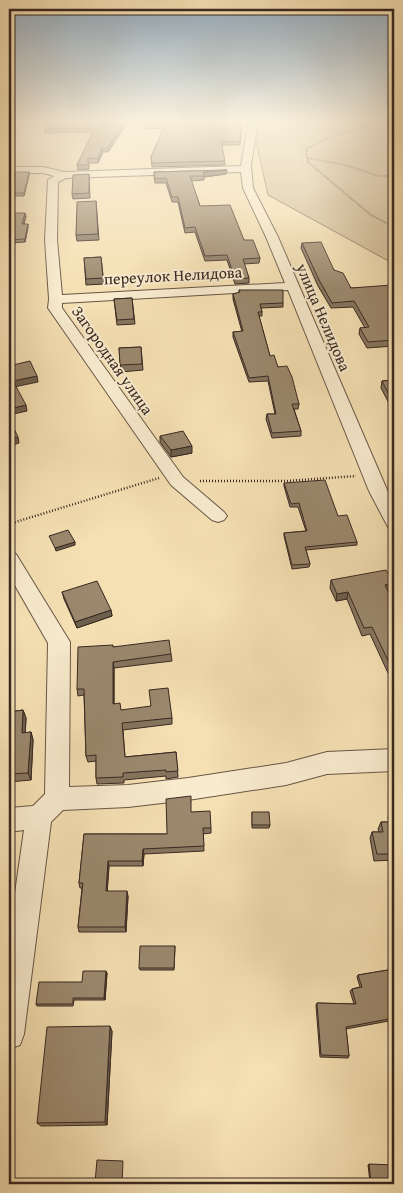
<svg xmlns="http://www.w3.org/2000/svg" width="403" height="1193" font-family="'Gentium Book Plus',serif">
  <rect width="100%" height="100%" fill="#f5e0b3"/>
  <filter id="stains"><feTurbulence type="fractalNoise" baseFrequency=".004" numOctaves="4"/><feColorMatrix values="0 0 0 0 .2 0 0 0 0 .09 0 0 0 0 .02 0 0 0 .5 -.17"/></filter>
  <radialGradient id="worn" r=".72"><stop offset=".6" stop-color="#630" stop-opacity="0"/><stop offset="1" stop-color="#630" stop-opacity=".3"/></radialGradient>
  <!-- green -->
  <path fill="#d5c19a" stroke="#87745e" d="M 274,120 L 394,120 L 394,264 L 268,195 L 255,137 Z"/>
  <g fill="none" stroke-linecap="round" stroke-linejoin="round">
    <!-- minor casing -->
    <g stroke="#685646" stroke-width="2">
      <g id="minor">
        <path d="M 249,120 L 258,120 L 251,165 L 253,188 L 278,237 L 394,506 L 394,529 L 388,527 L 369,491 L 288,290 L 62,303 L 62,308 L 183,477 L 224,512 L 227,516 L 224,520 L 218,522 L 212,520 L 171,485 L 48,308 L 49,299 L 45,240 L 48,180 L 54,176 L 43,173 L 9,173 L 9,167 L 43,167 L 64,172 L 241,166 ZM 241,172 L 243,188 L 266,237 L 285,283 L 62,295 L 57,240 L 58,182 L 66,178 Z"/>
        <path d="M 9,552 L 16,554 L 70,642 L 69,787 L 128,785 L 188,778 L 286,763 L 327,752 L 394,749 L 394,771 L 327,774 L 286,785 L 188,800 L 128,807 L 63,810 L 51,822 L 24,1034 L 20,1045 L 9,1049 L 9,935 L 24,830 L 9,832 L 9,808 L 33,806 L 45,794 L 48,643 L 9,575 Z"/>
      </g>
    </g>
    <!-- path-far1 -->
    <g stroke="#392822" stroke-width="2" stroke-dasharray="0.5 1" stroke-linecap="butt">
      <path d="M 382,120 L 323,140 L 306,149 L 308,162 L 371,215 L 394,227"/>
      <path d="M 307,158 L 345,165 L 379,176 L 394,176"/>
    </g>
    <!-- path -->
    <g stroke="#392822" stroke-width="2.5" stroke-dasharray="1 2" stroke-linecap="butt">
      <path d="M 200,481 L 287,481 L 356,476"/>
      <path d="M 9,524 L 159,478"/>
    </g>
    <!-- minor -->
    <use href="#minor" fill="#f8ebce" fill-rule="evenodd"/>
  </g>
  <!-- wall -->
  <g fill="#85755e" stroke="#392822">
    <path d="M 129,120 L 108,152 L 103,152 L 98,163 L 89,163 L 89,169 L 78,170 L 77,165 L 93,132 L 45,133 L 44,129 Z"/>
    <path d="M 146,120 L 210,125 L 242,124 L 240,145 L 222,145 L 225,165 L 152,167 L 151,157 L 164,128 L 145,129 L 145,125 Z"/>
    <path d="M 227,170 L 226,174 L 204,177 L 204,180 L 191,181 L 200,206 L 244,240 L 260,258 L 259,263 L 244,264 L 249,278 L 249,283 L 235,284 L 227,260 L 205,261 L 195,232 L 185,233 L 178,202 L 172,202 L 166,183 L 155,183 L 154,177 L 154,172 Z"/>
    <path d="M 29,172 L 29,175 L 24,196 L 9,196 L 9,179 Z"/>
    <path d="M 89,174 L 90,198 L 73,199 L 72,194 Z"/>
    <path d="M 96,201 L 99,240 L 77,241 L 76,235 Z"/>
    <path d="M 9,215 L 26,216 L 24,224 L 28,227 L 25,242 L 9,243 Z"/>
    <path d="M 302,243 L 334,270 L 351,288 L 394,289 L 394,346 L 367,348 L 359,334 L 360,328 L 365,328 L 353,307 L 331,308 L 318,286 L 301,248 Z"/>
    <path d="M 101,257 L 104,284 L 86,285 L 84,258 Z"/>
    <path d="M 239,290 L 283,303 L 283,307 L 261,308 L 262,312 L 262,316 L 259,316 L 270,356 L 278,367 L 299,404 L 298,409 L 294,409 L 301,431 L 301,436 L 272,438 L 266,419 L 267,414 L 275,414 L 268,381 L 249,382 L 233,337 L 233,332 L 242,332 L 233,299 L 233,294 L 239,293 Z"/>
    <path d="M 132,298 L 135,324 L 117,325 L 114,299 Z"/>
    <path d="M 141,347 L 143,370 L 121,372 L 119,348 Z"/>
    <path d="M 394,380 L 394,413 L 381,388 L 382,381 Z"/>
    <path d="M 160,436 L 192,453 L 171,457 L 160,442 Z"/>
    <path d="M 284,483 L 338,516 L 357,542 L 357,545 L 306,550 L 310,564 L 309,567 L 292,569 L 284,536 L 284,533 L 306,531 L 298,507 L 290,507 L 284,486 Z"/>
    <path d="M 331,580 L 391,591 L 388,592 L 394,605 L 394,686 L 370,634 L 362,636 L 347,599 L 336,601 L 330,588 Z"/>
    <path d="M 62,592 L 111,610 L 112,616 L 77,628 L 64,599 Z"/>
    <path d="M 113,647 L 171,654 L 172,661 L 114,668 L 114,704 L 121,710 L 172,718 L 172,724 L 123,730 L 125,757 L 176,752 L 178,777 L 166,779 L 166,776 L 124,780 L 124,783 L 97,784 L 96,778 L 96,761 L 88,762 L 86,756 L 84,695 L 78,696 L 77,689 Z"/>
    <path d="M 23,710 L 26,718 L 25,733 L 31,732 L 33,740 L 31,780 L 9,782 L 9,712 Z"/>
    <path d="M 392,776 L 394,776 L 394,803 L 389,783 Z"/>
    <path d="M 391,811 L 394,811 L 394,860 L 374,861 L 370,838 L 372,832 L 379,832 L 378,829 L 381,822 L 389,822 L 388,817 Z"/>
    <path d="M 191,812 L 211,828 L 211,833 L 203,834 L 204,851 L 144,854 L 143,866 L 109,866 L 107,891 L 128,896 L 126,932 L 79,932 L 78,927 L 82,888 L 80,888 L 79,883 L 84,834 L 167,834 Z"/>
    <path d="M 252,812 L 270,825 L 269,828 L 252,828 Z"/>
    <path d="M 175,946 L 174,970 L 140,970 L 139,968 Z"/>
    <path d="M 394,969 L 394,1020 L 346,1029 L 349,1056 L 348,1058 L 320,1057 L 316,1005 L 317,1003 L 354,1004 L 350,991 L 352,989 L 360,987 L 357,977 L 358,975 Z"/>
    <path d="M 107,973 L 105,1000 L 74,1000 L 73,1006 L 37,1006 L 36,1004 L 82,982 Z"/>
    <path d="M 112,1031 L 107,1125 L 41,1126 L 37,1123 Z"/>
    <path d="M 369,1164 L 394,1184 L 263,1184 L 264,1181 L 370,1182 L 368,1165 Z"/>
  </g>
  <!-- shaded-wall -->
  <g fill="#6c5f4c" stroke="#392822">
    <path d="M 126,120 L 129,120 L 108,152 L 107,148 Z"/>
    <path d="M 102,148 L 103,152 L 98,163 L 98,159 Z"/>
    <path d="M 227,170 L 226,174 L 204,177 L 203,172 Z"/>
    <path d="M 29,172 L 29,175 L 24,196 L 24,193 Z"/>
    <path d="M 25,213 L 26,216 L 23,227 L 22,224 Z"/>
    <path d="M 28,224 L 28,227 L 25,242 L 25,239 Z"/>
    <path d="M 37,376 L 38,382 L 14,387 L 13,381 Z"/>
    <path d="M 26,405 L 27,411 L 9,415 L 9,409 Z"/>
    <path d="M 18,437 L 19,443 L 9,446 L 9,439 Z"/>
    <path d="M 192,446 L 192,453 L 171,457 L 171,450 Z"/>
    <path d="M 75,542 L 75,545 L 56,551 L 55,548 Z"/>
    <path d="M 393,583 L 391,591 L 383,593 L 385,585 Z"/>
    <path d="M 348,592 L 347,599 L 336,601 L 337,594 Z"/>
    <path d="M 111,610 L 112,616 L 77,628 L 75,622 Z"/>
    <path d="M 11,655 L 12,658 L 9,690 L 9,681 Z"/>
    <path d="M 113,662 L 114,668 L 114,710 L 113,704 Z"/>
    <path d="M 23,710 L 26,718 L 25,740 L 22,733 Z"/>
    <path d="M 31,732 L 33,740 L 31,780 L 28,773 Z"/>
    <path d="M 143,849 L 144,854 L 143,866 L 142,861 Z"/>
    <path d="M 108,861 L 109,866 L 107,895 L 106,891 Z"/>
    <path d="M 127,891 L 128,896 L 126,932 L 125,927 Z"/>
    <path d="M 106,971 L 107,973 L 105,1000 L 104,998 Z"/>
    <path d="M 110,1026 L 112,1031 L 107,1125 L 105,1122 Z"/>
  </g>
  <!-- building -->
  <g fill="#9b886d" stroke="#392822">
    <path d="M 46,120 L 126,120 L 107,148 L 102,148 L 98,159 L 88,158 L 88,165 L 77,165 L 95,128 L 44,129 Z"/>
    <path d="M 146,120 L 209,120 L 210,125 L 242,124 L 240,142 L 221,141 L 225,161 L 152,163 L 151,157 L 165,124 L 145,125 Z"/>
    <path d="M 227,170 L 203,172 L 204,176 L 190,176 L 200,206 L 230,205 L 244,240 L 253,240 L 260,258 L 243,259 L 249,278 L 235,279 L 227,255 L 205,256 L 195,227 L 185,228 L 178,197 L 172,197 L 166,178 L 155,179 L 154,172 Z"/>
    <path d="M 11,172 L 29,172 L 24,193 L 9,193 L 9,179 Z"/>
    <path d="M 89,174 L 89,193 L 72,194 L 73,175 Z"/>
    <path d="M 96,201 L 98,234 L 76,235 L 77,202 Z"/>
    <path d="M 9,213 L 25,213 L 22,224 L 28,224 L 25,239 L 9,240 Z"/>
    <path d="M 321,242 L 334,270 L 343,273 L 351,288 L 392,285 L 394,289 L 394,340 L 368,342 L 360,328 L 369,327 L 354,301 L 332,303 L 319,280 L 302,243 Z"/>
    <path d="M 101,257 L 103,278 L 86,279 L 84,258 Z"/>
    <path d="M 239,290 L 283,290 L 283,303 L 260,304 L 262,312 L 258,312 L 270,356 L 274,355 L 278,367 L 287,366 L 292,377 L 299,404 L 292,404 L 301,431 L 272,433 L 267,414 L 276,414 L 268,376 L 249,378 L 233,332 L 243,331 L 233,294 L 240,292 Z"/>
    <path d="M 132,298 L 134,319 L 117,320 L 114,299 Z"/>
    <path d="M 141,347 L 142,364 L 120,365 L 119,348 Z"/>
    <path d="M 30,361 L 37,376 L 13,381 L 26,405 L 9,409 L 9,366 Z"/>
    <path d="M 394,380 L 394,404 L 382,381 Z"/>
    <path d="M 9,418 L 18,437 L 9,439 Z"/>
    <path d="M 183,431 L 192,446 L 171,450 L 160,436 Z"/>
    <path d="M 325,480 L 338,516 L 347,515 L 357,542 L 305,547 L 310,564 L 292,565 L 284,533 L 307,531 L 299,503 L 291,504 L 284,483 Z"/>
    <path d="M 68,530 L 75,542 L 55,548 L 49,536 Z"/>
    <path d="M 386,570 L 393,583 L 385,585 L 394,605 L 394,673 L 372,627 L 364,628 L 348,592 L 337,594 L 331,580 Z"/>
    <path d="M 97,581 L 111,610 L 75,622 L 62,592 Z"/>
    <path d="M 169,640 L 171,654 L 113,662 L 113,704 L 120,703 L 121,710 L 151,706 L 149,690 L 168,688 L 172,718 L 122,723 L 125,757 L 176,752 L 178,771 L 166,772 L 166,770 L 123,773 L 123,777 L 96,778 L 96,755 L 86,756 L 84,689 L 77,689 L 78,647 L 113,645 L 113,647 Z"/>
    <path d="M 9,655 L 11,655 L 9,681 Z"/>
    <path d="M 23,710 L 22,733 L 31,732 L 28,773 L 9,774 L 9,712 Z"/>
    <path d="M 392,776 L 394,776 L 394,785 Z"/>
    <path d="M 191,796 L 191,812 L 210,811 L 211,828 L 203,828 L 204,846 L 143,849 L 142,861 L 108,861 L 106,891 L 127,891 L 125,927 L 78,927 L 83,883 L 79,883 L 84,834 L 167,834 L 166,799 Z"/>
    <path d="M 391,811 L 394,811 L 394,854 L 377,854 L 372,832 L 383,832 L 381,822 L 393,822 Z"/>
    <path d="M 252,812 L 269,812 L 270,825 L 252,825 Z"/>
    <path d="M 140,946 L 175,946 L 174,968 L 139,968 Z"/>
    <path d="M 394,969 L 394,1018 L 346,1027 L 349,1056 L 321,1055 L 317,1003 L 356,1004 L 352,989 L 362,987 L 358,975 Z"/>
    <path d="M 83,971 L 106,971 L 104,998 L 73,998 L 73,1004 L 36,1004 L 39,982 L 82,982 Z"/>
    <path d="M 110,1026 L 105,1122 L 37,1123 L 47,1027 Z"/>
    <path d="M 97,1160 L 123,1161 L 122,1184 L 108,1184 L 108,1182 L 95,1182 Z"/>
    <path d="M 369,1164 L 394,1165 L 394,1184 L 264,1184 L 264,1181 L 371,1183 Z"/>
  </g>
  <!-- sky -->
  <linearGradient id="sky" x2="0" y2="1"><stop stop-color="#93acbf"/><stop offset="0.42" stop-color="#faf1dd"/><stop offset="1" stop-color="#faf1dd" stop-opacity="0"/></linearGradient>
  <rect width="403" height="288" fill="url(#sky)"/>
  <g text-anchor="middle" dominant-baseline="central" stroke-width="4" stroke-linejoin="round" paint-order="stroke">
    <!-- far-street labels -->
    <g font-size="16" fill="#392822" stroke="#f8ebce">
      <text transform="translate(173 275) rotate(-3)">переулок Нелидова</text>
      <text transform="translate(324 317) rotate(67)">улица Нелидова</text>
      <text transform="translate(113 360) rotate(55)">Загородная улица</text>
    </g>
  </g>
  <!-- margin -->
  <rect width="403" height="1193" fill="none" stroke="#f5e0b3" stroke-width="30"/>
  <rect x="10" y="10" width="383" height="1173" fill="none" stroke="#392822" stroke-width="2.5"/>
  <rect x="15" y="15" width="373" height="1163" fill="none" stroke="#392822"/>
  <rect width="100%" height="100%" filter="url(#stains)"/>
  <rect width="100%" height="100%" fill="url(#worn)"/>
</svg>
